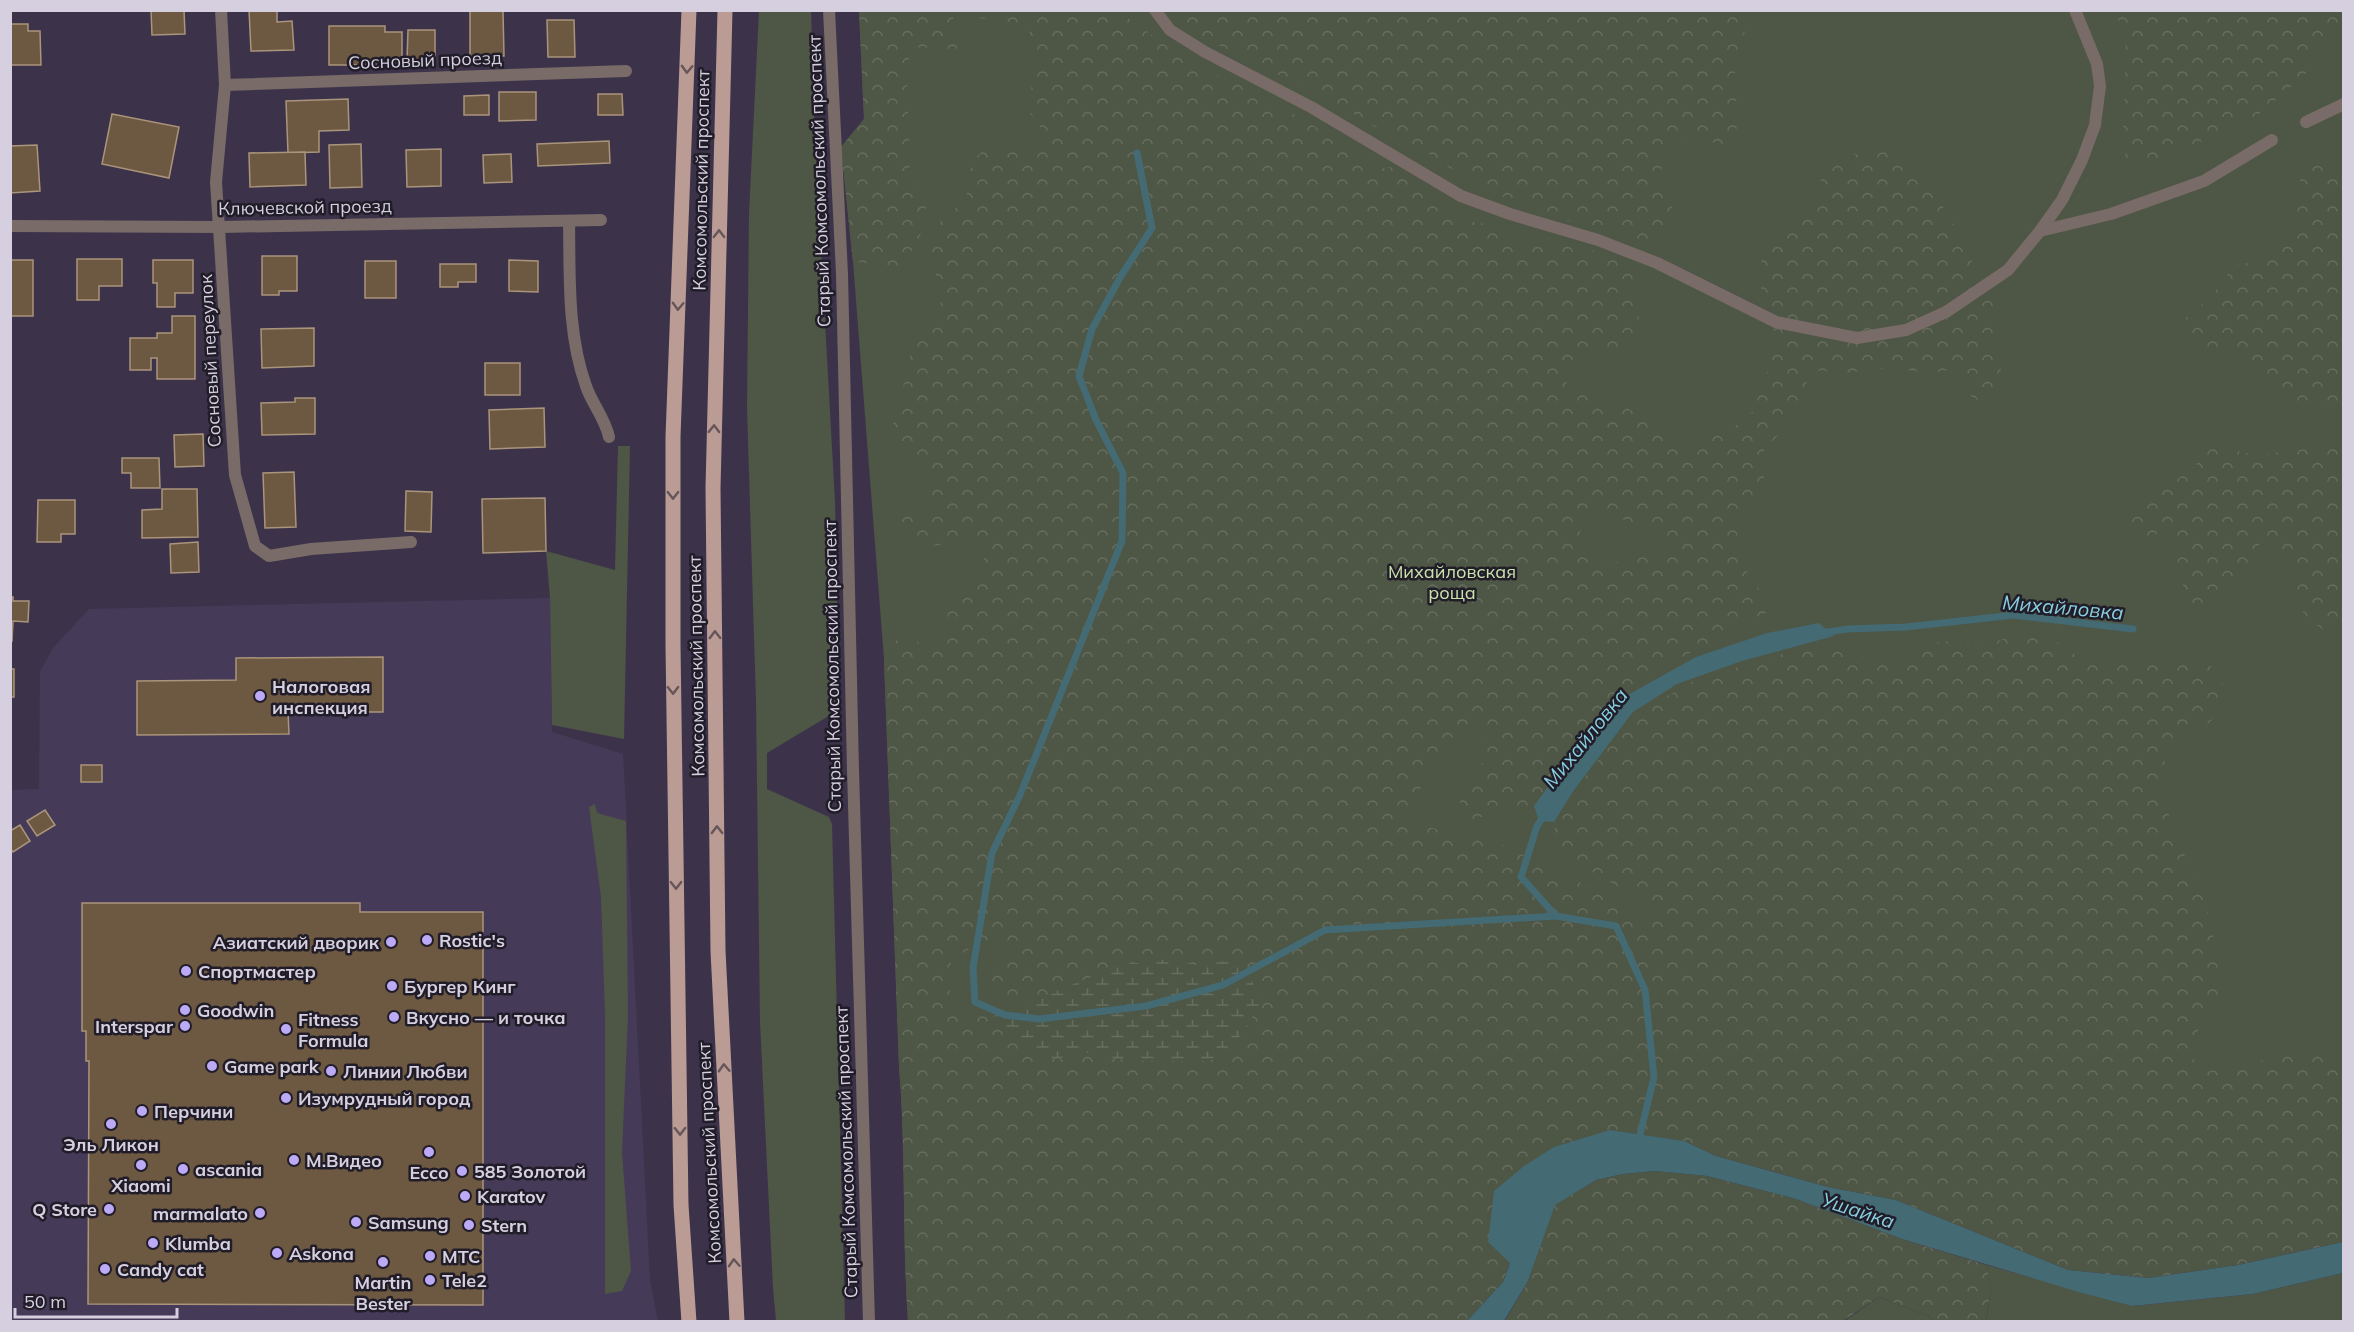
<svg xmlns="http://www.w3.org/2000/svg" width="2354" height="1332" font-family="Mulish,sans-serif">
  <defs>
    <pattern id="forest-crowns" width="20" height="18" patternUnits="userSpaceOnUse" patternTransform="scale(1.5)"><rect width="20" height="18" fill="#4e5645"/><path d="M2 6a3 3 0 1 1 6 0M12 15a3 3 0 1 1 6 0" fill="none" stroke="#676d5f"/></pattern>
    <pattern id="wetland-marsh" width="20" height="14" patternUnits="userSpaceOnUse" patternTransform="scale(1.5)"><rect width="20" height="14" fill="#4e5645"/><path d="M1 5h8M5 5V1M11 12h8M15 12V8" fill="none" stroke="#676d5f"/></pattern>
  </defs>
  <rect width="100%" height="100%" fill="#3c334b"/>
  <!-- built -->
  <path fill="#453a58" d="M 550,598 L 552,732 L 623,754 L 650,1280 L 658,1321 L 11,1321 L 10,790 L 39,789 L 40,672 L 53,648 L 89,609 Z"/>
  <!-- green -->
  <g fill="#4e5645">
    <path d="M 759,11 L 811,11 L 815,140 L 835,502 L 839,691 L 832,714 L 767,753 L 767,789 L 829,817 L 832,824 L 845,1321 L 776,1321 L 773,1288 L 760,1022 L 756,702 L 747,407 L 749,213 Z"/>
    <path d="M 859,11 L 2343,11 L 2343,1242 L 1610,1130 L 1467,1321 L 908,1321 C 902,1236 906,1151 899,1066 L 884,659 L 853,262 L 841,147 L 864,119 Z"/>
    <path d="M 618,446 L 630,446 L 624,739 L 552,725 L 550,598 L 546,551 L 615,570 Z"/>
    <path d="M 595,804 L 597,813 L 626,821 L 628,1016 L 622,1152 L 631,1271 L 622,1291 L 605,1294 L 605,1015 L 601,897 L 589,807 Z"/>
    <path d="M 1987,1265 L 2132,1306 L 2253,1294 L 2343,1273 L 2343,1321 L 1986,1322 L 1991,1288 Z"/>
    <path d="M 1879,1297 L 1930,1317 L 1934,1321 L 1843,1322 Z"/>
  </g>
  <!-- forest -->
  <g fill="url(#forest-crowns)" fill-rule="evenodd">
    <path d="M 859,11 L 1120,11 L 1132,21 L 1169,47 L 1202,63 L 1214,74 L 1250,89 L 1347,145 L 1372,170 L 1391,167 L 1435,197 L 1444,216 L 1485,224 L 1519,240 L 1545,237 L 1619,258 L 1635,269 L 1632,292 L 1638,308 L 1640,339 L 1617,347 L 1597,347 L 1564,371 L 1568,391 L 1622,405 L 1661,429 L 1685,453 L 1709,433 L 1748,422 L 1766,375 L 1776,338 L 1759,281 L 1763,250 L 1781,241 L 1808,213 L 1823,175 L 1853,154 L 1887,152 L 1917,163 L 1956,229 L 1997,313 L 1997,349 L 2004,386 L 1990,407 L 1964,392 L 1961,368 L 1929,373 L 1888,368 L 1836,374 L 1822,370 L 1808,374 C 1802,415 1791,422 1764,450 L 1767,472 L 1737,528 L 1738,548 L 1742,564 L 1773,609 L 1684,656 L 1617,701 L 1574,751 L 1534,806 L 1473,819 L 1457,812 L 1465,783 L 1487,758 L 1481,729 L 1460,728 L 1433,762 L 1417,796 L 1397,821 L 1492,840 L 1587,886 L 1648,923 L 1658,909 L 1557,852 L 1554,822 L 1574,790 L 1635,715 L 1695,680 L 1812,645 L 1836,648 L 1883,663 L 1908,655 L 1941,641 L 1987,644 L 2023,633 L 2053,639 L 2076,655 L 2097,663 L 2140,660 L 2181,662 L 2214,667 L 2230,696 L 2210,722 L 2167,750 L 2159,789 L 2183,852 L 2206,902 L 2212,933 L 2221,964 L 2222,990 L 2199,1028 L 2189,1056 L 2210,1071 L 2315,1050 L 2343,1073 L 2341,1106 L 2344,1107 L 2343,1242 L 2238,1265 L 2148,1278 L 2068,1270 L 1896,1200 L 1828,1187 L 1716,1156 L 1684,1141 L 1610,1130 L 1510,1262 L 1503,1282 L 1467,1321 L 908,1321 C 902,1236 906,1151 899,1066 L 884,659 L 900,634 L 915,632 L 923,655 L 943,643 L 948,612 L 982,577 L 986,542 L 928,546 L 902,536 L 899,517 L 936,507 L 924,491 L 937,472 L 907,447 L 892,428 L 909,365 L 912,337 L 937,318 L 943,291 L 937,279 L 931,253 L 940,222 L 966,199 L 972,161 L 985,149 L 1027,150 L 1046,135 L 1030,113 L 1033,60 L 1029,26 L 993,19 L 953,17 L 957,49 L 910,47 L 907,80 L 910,171 L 926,196 L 926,218 L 918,242 L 901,266 L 853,262 L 841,147 L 864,119 ZM 1598,516 L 1622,519 L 1659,536 L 1667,550 C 1647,556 1605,571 1589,555 C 1583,549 1582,536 1579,528 L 1587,520 ZM 983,942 L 1008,944 L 1008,965 L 989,978 L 991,998 L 1015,1009 L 1061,991 L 1167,959 L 1195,965 L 1241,959 L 1132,1061 L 1026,1041 L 989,1018 L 960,1010 L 949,989 L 951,959 Z"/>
    <path d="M 1171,11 L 1755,11 L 1740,42 L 1734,77 L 1738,124 L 1731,145 L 1675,137 L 1661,170 L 1673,198 L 1669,225 L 1650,243 L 1538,212 L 1472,183 L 1422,149 L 1373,126 L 1339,105 L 1198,35 Z"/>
    <path d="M 2116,11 L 2343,11 L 2343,38 L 2318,46 L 2305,75 L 2259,114 L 2157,162 L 2126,161 L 2123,132 L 2126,48 Z"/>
    <path d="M 2307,163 L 2343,172 L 2343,400 L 2324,404 L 2300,404 L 2270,376 L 2234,350 L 2190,344 L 2177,325 L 2210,298 L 2234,266 L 2278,255 L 2296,233 L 2295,194 Z"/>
    <path d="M 2343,435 L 2343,631 L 2327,633 C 2295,607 2293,608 2294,565 L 2277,547 L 2260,543 L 2252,559 L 2199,610 L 2186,598 L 2169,524 L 2153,537 L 2128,530 L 2130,514 L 2194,467 L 2213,446 L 2257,455 L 2315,448 Z"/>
    <path d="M 1655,1171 L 1707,1176 L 1796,1199 L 1902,1239 L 1987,1265 L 1991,1288 L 1986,1321 L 1934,1321 L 1930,1317 L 1879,1297 L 1843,1321 L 1504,1322 L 1528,1281 L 1554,1205 L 1596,1180 L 1623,1174 Z"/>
  </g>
  <!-- wetland -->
  <path fill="url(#wetland-marsh)" d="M 1168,959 L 1195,965 L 1241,959 L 1261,1000 L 1244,1033 L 1210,1061 L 1132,1061 L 1071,1050 L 1060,1059 L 1035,1057 L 1026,1041 L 989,1018 L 1121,965 Z"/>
  <!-- water -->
  <g fill="#446a73">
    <path d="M 1819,623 L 1834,636 L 1742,661 L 1677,684 L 1633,712 L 1574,790 L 1554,822 L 1539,821 L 1534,806 L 1574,751 L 1617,701 L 1696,657 L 1767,633 Z"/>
    <path d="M 1610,1130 L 1684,1141 L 1716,1156 L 1828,1187 L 1896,1200 L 2068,1270 L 2148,1278 L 2238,1265 L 2343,1242 L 2343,1273 L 2253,1294 L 2132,1306 L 2082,1293 L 1902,1239 L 1796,1199 L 1707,1176 L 1655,1171 L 1623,1174 L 1596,1180 L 1555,1205 L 1528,1281 L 1504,1321 L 1467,1321 L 1503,1282 L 1510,1263 L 1488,1242 L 1494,1191 L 1524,1166 L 1554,1147 Z"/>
  </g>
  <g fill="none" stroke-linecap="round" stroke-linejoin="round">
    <!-- stream -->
    <g stroke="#446a73" stroke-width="7">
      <path d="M 1137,153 L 1152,228 L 1121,276 L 1092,329 L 1079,376 L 1096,420 L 1123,473 L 1122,541 L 1020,795 L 992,853 L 973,968 L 975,1002 L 1005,1015 L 1039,1019 L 1146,1006 L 1223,985 L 1325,930 L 1556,916"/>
      <path d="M 1822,633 L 1847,629 L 1906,627 L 2014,615 L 2133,629"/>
      <path d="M 1545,814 L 1537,826 L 1521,877 L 1556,916 L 1616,926 L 1645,990 L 1654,1077 L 1638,1143"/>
    </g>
  </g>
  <!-- building -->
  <g fill="#6d5942" stroke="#aa947b" stroke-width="1.5">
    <path d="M 151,10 L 184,10 L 185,34 L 152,35 Z"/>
    <path d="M 249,10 L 277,10 L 277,22 L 292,21 L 294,50 L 251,51 Z"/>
    <path d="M 470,11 L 503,11 L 504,56 L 470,56 Z"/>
    <path d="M 547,20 L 574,20 L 575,57 L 548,57 Z"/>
    <path d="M 10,24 L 28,24 L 28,31 L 40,31 L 41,65 L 10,65 Z"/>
    <path d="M 329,26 L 385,26 L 385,32 L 402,32 L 402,65 L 329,65 Z"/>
    <path d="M 408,30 L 435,30 L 435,61 L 407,61 Z"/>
    <path d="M 499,92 L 536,92 L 536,120 L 499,121 Z"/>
    <path d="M 598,94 L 622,94 L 623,115 L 598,115 Z"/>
    <path d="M 489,95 L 489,115 L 464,115 L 464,96 Z"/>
    <path d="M 348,99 L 349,130 L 319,131 L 319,152 L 288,153 L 286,101 Z"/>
    <path d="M 112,114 L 179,127 L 169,178 L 102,164 Z"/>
    <path d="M 609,141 L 610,163 L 538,166 L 537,144 Z"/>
    <path d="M 361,144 L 362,187 L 330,188 L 329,145 Z"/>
    <path d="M 37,145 L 40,191 L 10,193 L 10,146 Z"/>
    <path d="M 441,149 L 441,186 L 407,187 L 406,150 Z"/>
    <path d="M 305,152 L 306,185 L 250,187 L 249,153 Z"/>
    <path d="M 511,154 L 512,182 L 484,183 L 483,155 Z"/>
    <path d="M 262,256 L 297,256 L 297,291 L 279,291 L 279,295 L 262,295 Z"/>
    <path d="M 77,259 L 122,259 L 122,286 L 99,286 L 99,300 L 77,300 Z"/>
    <rect x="10" y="260" width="23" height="56"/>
    <path d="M 153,260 L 193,260 L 193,293 L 175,293 L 175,307 L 157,307 L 157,283 L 153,283 Z"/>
    <path d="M 509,260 L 538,261 L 538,292 L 509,291 Z"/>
    <rect x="365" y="261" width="31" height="37"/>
    <path d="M 440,264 L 476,264 L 476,282 L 458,282 L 458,287 L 440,287 Z"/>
    <path d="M 172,316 L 195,316 L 195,379 L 157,379 L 157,358 L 151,358 L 151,370 L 130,370 L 130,338 L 157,338 L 157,333 L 172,333 Z"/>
    <path d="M 314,328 L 314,366 L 262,368 L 261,329 Z"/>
    <rect x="485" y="363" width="35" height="32"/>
    <path d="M 295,398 L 315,398 L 315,434 L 262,435 L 261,403 L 295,402 Z"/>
    <path d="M 544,408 L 545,447 L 490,449 L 489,410 Z"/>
    <path d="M 203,434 L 204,466 L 175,467 L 174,435 Z"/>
    <path d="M 122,458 L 159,458 L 160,488 L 131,488 L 131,473 L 122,473 Z"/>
    <path d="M 294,472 L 296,527 L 265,528 L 263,473 Z"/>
    <path d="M 162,489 L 197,489 L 198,537 L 142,538 L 142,510 L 162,509 Z"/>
    <path d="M 406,491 L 432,492 L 431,532 L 405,531 Z"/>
    <path d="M 545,498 L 546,551 L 483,553 L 482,499 Z"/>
    <path d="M 38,500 L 75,500 L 75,534 L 61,534 L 61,542 L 37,542 Z"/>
    <path d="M 198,542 L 199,572 L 171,573 L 170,544 Z"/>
    <path d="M 10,597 L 13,597 L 13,601 L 29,601 L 28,622 L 13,621 L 12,642 Z"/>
    <path d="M 383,657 L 383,712 L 288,712 L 289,734 L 137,735 L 137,681 L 236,680 L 236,658 Z"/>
    <rect x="10" y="669" width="4" height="28"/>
    <rect x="81" y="765" width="21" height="17"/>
    <path d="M 45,810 L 55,825 L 37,836 L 27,821 Z"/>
    <path d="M 20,825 L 30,841 L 13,852 L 10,848 L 10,831 Z"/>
    <path d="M 82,903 L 360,903 L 360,912 L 483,912 L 483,1305 L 88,1304 L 89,1061 L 86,1061 L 86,1031 L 82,1031 Z"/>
  </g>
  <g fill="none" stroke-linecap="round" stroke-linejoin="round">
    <!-- street -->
    <g stroke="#796b67" stroke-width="12">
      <path d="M 221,10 L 225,85 L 216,182 L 235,475 L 255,546 L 269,556 L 311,549 L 411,542"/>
      <path d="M 829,10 L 842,274 L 853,770 L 869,1322"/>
      <path d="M 1155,10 L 1170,30 L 1205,52 L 1311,107 L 1461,196 L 1510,214 L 1598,240 L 1657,263 L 1776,322 L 1857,338 L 1906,330 L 1946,312 L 2008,270 L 2040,231 L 2062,200 L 2082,160 L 2095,125 L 2100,86 L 2097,64 L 2075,10"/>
      <path d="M 225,85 L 626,71"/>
      <path d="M 2306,122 L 2344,104"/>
      <path d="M 569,221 C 570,276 567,333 586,386 C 592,404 605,418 609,437"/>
      <path d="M 10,226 L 221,227 L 601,220"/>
      <path d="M 2040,231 L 2111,214 L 2204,181 L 2272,140"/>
    </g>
    <!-- primary -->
    <g stroke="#ba9c95" stroke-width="15">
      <path d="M 689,10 L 673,437 L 673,645 L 681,1205 L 689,1322"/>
      <path d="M 725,10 L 713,488 L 718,951 L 737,1322"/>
    </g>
  </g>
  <!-- one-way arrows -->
  <defs><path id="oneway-chevron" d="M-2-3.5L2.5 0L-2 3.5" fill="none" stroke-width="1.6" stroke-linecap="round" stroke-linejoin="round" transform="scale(1.5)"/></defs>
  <g stroke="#665659">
    <use href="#oneway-chevron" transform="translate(687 69) rotate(92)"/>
    <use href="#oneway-chevron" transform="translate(719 234) rotate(-89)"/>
    <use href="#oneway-chevron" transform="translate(678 306) rotate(92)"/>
    <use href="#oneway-chevron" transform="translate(714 429) rotate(-89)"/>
    <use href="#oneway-chevron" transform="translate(673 495) rotate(90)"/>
    <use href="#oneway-chevron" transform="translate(715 635) rotate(-91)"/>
    <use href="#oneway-chevron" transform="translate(673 690) rotate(89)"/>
    <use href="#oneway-chevron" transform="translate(717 830) rotate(-91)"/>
    <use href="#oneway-chevron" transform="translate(676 885) rotate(89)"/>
    <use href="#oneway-chevron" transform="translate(724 1068) rotate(-93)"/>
    <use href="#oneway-chevron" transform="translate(680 1131) rotate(89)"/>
    <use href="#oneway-chevron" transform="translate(734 1263) rotate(-93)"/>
  </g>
  <!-- markers -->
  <g fill="#bcaaf6" stroke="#211d28" stroke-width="2">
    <circle cx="260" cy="696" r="6"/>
    <circle cx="427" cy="940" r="6"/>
    <circle cx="391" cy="942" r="6"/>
    <circle cx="186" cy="971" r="6"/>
    <circle cx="392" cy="986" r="6"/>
    <circle cx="185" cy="1010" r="6"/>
    <circle cx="394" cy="1017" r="6"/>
    <circle cx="185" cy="1026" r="6"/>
    <circle cx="286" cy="1029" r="6"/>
    <circle cx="212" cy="1066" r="6"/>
    <circle cx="331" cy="1071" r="6"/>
    <circle cx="286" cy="1098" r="6"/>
    <circle cx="142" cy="1111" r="6"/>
    <circle cx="111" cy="1124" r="6"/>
    <circle cx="429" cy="1152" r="6"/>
    <circle cx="294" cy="1160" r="6"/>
    <circle cx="141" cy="1165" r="6"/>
    <circle cx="183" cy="1169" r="6"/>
    <circle cx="462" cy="1171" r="6"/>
    <circle cx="465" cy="1196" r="6"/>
    <circle cx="109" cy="1209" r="6"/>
    <circle cx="260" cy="1213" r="6"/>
    <circle cx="356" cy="1222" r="6"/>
    <circle cx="469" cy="1225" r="6"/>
    <circle cx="153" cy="1243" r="6"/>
    <circle cx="277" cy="1253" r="6"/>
    <circle cx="430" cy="1256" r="6"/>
    <circle cx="383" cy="1262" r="6"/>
    <circle cx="105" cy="1269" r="6"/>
    <circle cx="430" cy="1280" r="6"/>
  </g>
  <g text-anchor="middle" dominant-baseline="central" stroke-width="5" stroke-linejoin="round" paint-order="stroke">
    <!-- street labels -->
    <g font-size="18" fill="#d5cfdf" stroke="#211d28">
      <text transform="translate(425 60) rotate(-2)">Сосновый проезд</text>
      <text transform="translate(701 180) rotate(-89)">Комсомольский проспект</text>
      <text transform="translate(819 181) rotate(-92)">Старый Комсомольский проспект</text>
      <text transform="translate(305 207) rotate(-1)">Ключевской проезд</text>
      <text transform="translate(210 361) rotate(-93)">Сосновый переулок</text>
      <text transform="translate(696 666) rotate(-91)">Комсомольский проспект</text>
      <text transform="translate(832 666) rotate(-91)">Старый Комсомольский проспект</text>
      <text transform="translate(846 1152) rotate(-92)">Старый Комсомольский проспект</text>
      <text transform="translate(709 1153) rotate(-93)">Комсомольский проспект</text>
    </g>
    <!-- park labels -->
    <g font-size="18" fill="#cbe2ad" stroke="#211d28">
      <text x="1452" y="571">Михайловская<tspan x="1452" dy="21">роща</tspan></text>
    </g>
    <!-- poi labels -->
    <g font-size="18" font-weight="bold" fill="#d5cfdf" stroke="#211d28" text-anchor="start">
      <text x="272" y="686">Налоговая<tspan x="272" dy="21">инспекция</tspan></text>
      <text x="439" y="940">Rostic's</text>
      <text x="379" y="942" text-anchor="end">Азиатский дворик</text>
      <text x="198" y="971">Спортмастер</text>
      <text x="404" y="986">Бургер Кинг</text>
      <text x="197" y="1010">Goodwin</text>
      <text x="406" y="1017">Вкусно — и точка</text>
      <text x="298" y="1019">Fitness<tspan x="298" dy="21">Formula</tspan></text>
      <text x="173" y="1026" text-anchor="end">Interspar</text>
      <text x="224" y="1066">Game park</text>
      <text x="343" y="1071">Линии Любви</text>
      <text x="298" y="1098">Изумрудный город</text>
      <text x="154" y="1111">Перчини</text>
      <text x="111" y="1144" text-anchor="middle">Эль Ликон</text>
      <text x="306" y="1160">М.Видео</text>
      <text x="195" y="1169">ascania</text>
      <text x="474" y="1171">585 Золотой</text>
      <text x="429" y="1172" text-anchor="middle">Ecco</text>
      <text x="141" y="1185" text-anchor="middle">Xiaomi</text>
      <text x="477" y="1196">Karatov</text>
      <text x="97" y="1209" text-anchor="end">Q Store</text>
      <text x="248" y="1213" text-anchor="end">marmalato</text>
      <text x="368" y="1222">Samsung</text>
      <text x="481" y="1225">Stern</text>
      <text x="165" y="1243">Klumba</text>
      <text x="289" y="1253">Askona</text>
      <text x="442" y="1256">МТС</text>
      <text x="117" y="1269">Candy cat</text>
      <text x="442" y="1280">Tele2</text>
      <text x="383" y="1282" text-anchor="middle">Martin<tspan x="383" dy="21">Bester</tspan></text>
    </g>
    <!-- water labels -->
    <g font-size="20" font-style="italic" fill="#87cee0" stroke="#211d28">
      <text transform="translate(2063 607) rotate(5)">Михайловка</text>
      <text transform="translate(1585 738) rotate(-51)">Михайловка</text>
      <text transform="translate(1858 1210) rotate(18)">Ушайка</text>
    </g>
  </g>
  <!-- border -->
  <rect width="2354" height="1332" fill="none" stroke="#d5cfdf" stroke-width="24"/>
  <!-- scale -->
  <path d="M15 1308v9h162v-9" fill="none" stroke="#d5cfdf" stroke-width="3"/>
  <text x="24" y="1308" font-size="18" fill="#d5cfdf" stroke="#211d28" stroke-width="4.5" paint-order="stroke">50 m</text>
</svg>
